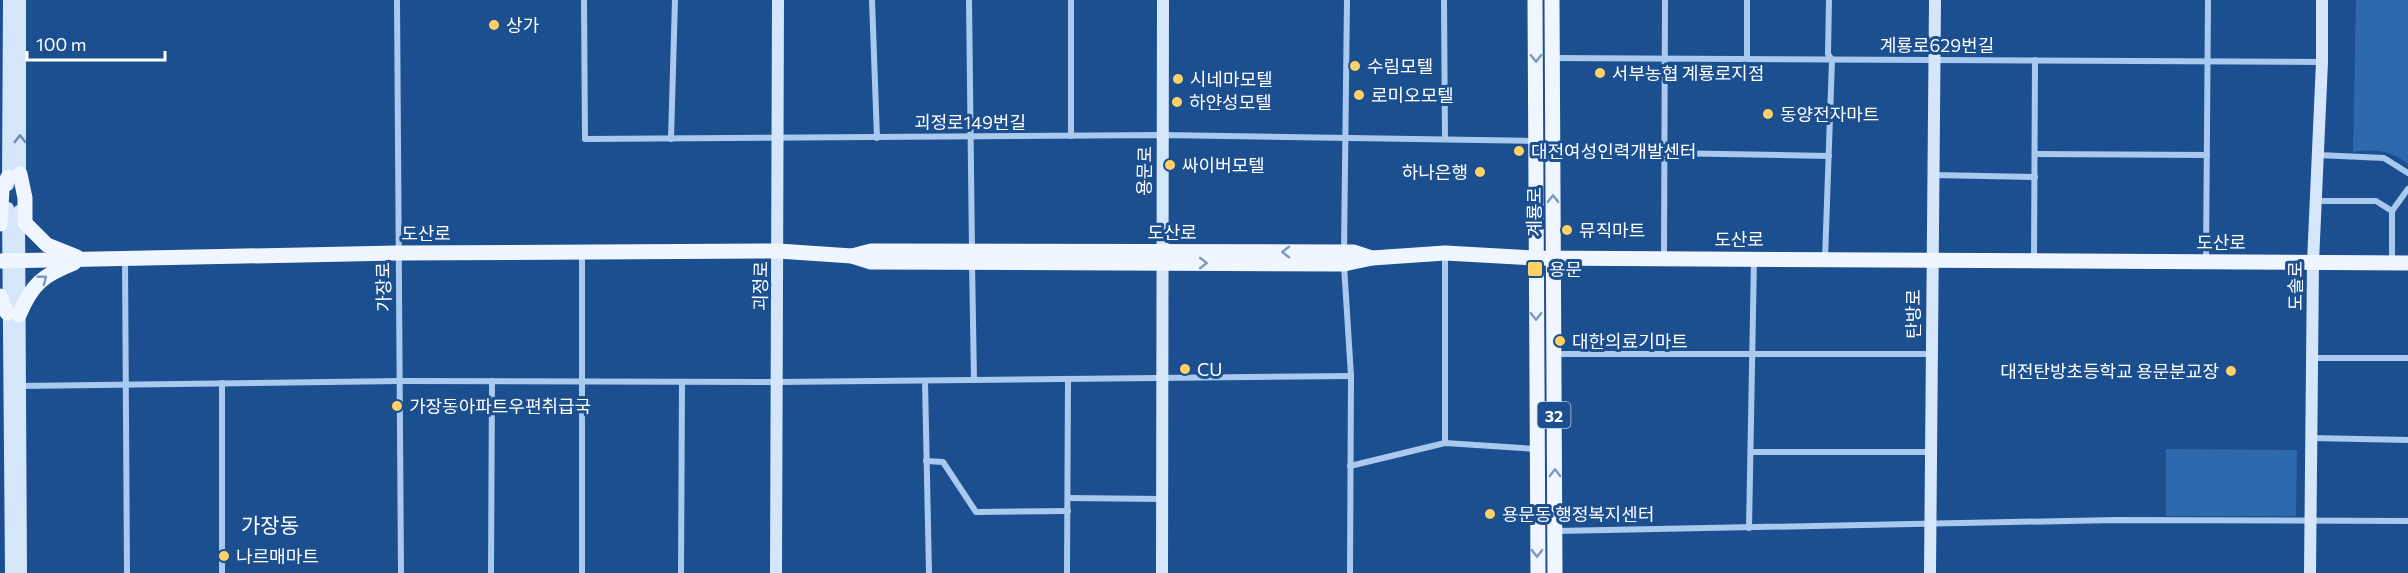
<svg xmlns="http://www.w3.org/2000/svg" width="2408" height="573" font-family="Commissioner,'Noto Sans KR',sans-serif">
  <rect width="100%" height="100%" fill="#1b4f8f"/>
  <!-- green -->
  <g fill="#2e69ad">
    <path d="M 2356,0 L 2408,0 L 2408,164 C 2390,150 2375,149 2353,152 Z"/>
    <path d="M 2166,449 L 2297,450 L 2296,516 L 2166,516 Z"/>
  </g>
  <g fill="none" stroke-linecap="round" stroke-linejoin="round">
    <!-- street -->
    <g stroke="#a9c9ee" stroke-width="6">
      <path d="M 397,0 L 401,573"/>
      <path d="M 584,0 L 585,139 L 1163,135 L 1535,141"/>
      <path d="M 872,0 L 877,138"/>
      <path d="M 969,0 L 972,251"/>
      <path d="M 1444,0 L 1445,139"/>
      <path d="M 1747,0 L 1747,59"/>
      <path d="M 1553,58 L 2322,62"/>
      <path d="M 1071,136 L 1071,0"/>
      <path d="M 671,139 L 675,0"/>
      <path d="M 1664,153 L 1829,156"/>
      <path d="M 2035,154 L 2207,155"/>
      <path d="M 2318,155 L 2384,158 L 2408,173"/>
      <path d="M 1933,175 L 2035,177"/>
      <path d="M 2316,201 L 2376,201 L 2392,211"/>
      <path d="M 1344,252 L 1347,0"/>
      <path d="M 582,253 L 582,573"/>
      <path d="M 1445,255 L 1445,443"/>
      <path d="M 1664,257 L 1665,0"/>
      <path d="M 1825,259 L 1832,60 L 1828,54 L 1829,0"/>
      <path d="M 125,260 L 127,573"/>
      <path d="M 2034,260 L 2035,60"/>
      <path d="M 2206,260 L 2208,0"/>
      <path d="M 2392,261 L 2392,211 L 2408,189"/>
      <path d="M 972,262 L 974,380"/>
      <path d="M 1344,265 L 1351,376 L 1350,573"/>
      <path d="M 1555,354 L 1931,354"/>
      <path d="M 2313,358 L 2408,358"/>
      <path d="M 925,381 L 929,573"/>
      <path d="M 19,386 L 400,381 L 777,382 L 1351,376"/>
      <path d="M 2311,438 L 2408,440"/>
      <path d="M 1752,452 L 1930,452"/>
      <path d="M 926,461 L 943,462 L 976,512 L 1068,511"/>
      <path d="M 1350,466 L 1445,443 L 1536,449"/>
      <path d="M 1068,498 L 1162,499"/>
      <path d="M 1749,528 L 1754,259"/>
      <path d="M 1557,531 L 2115,520 L 2408,521"/>
      <path d="M 222,573 L 222,383"/>
      <path d="M 491,573 L 492,381"/>
      <path d="M 681,573 L 682,382"/>
      <path d="M 1067,573 L 1068,379"/>
    </g>
    <!-- secondary -->
    <g stroke="#d6e6fa" stroke-width="12">
      <path d="M 20,0 L 20,182"/>
      <path d="M 8,185 L 9,0"/>
      <path d="M 8,208 L 11,573"/>
      <path d="M 19,211 L 21,573"/>
      <path d="M 776,573 L 778,0"/>
      <path d="M 1162,573 L 1163,0"/>
      <path d="M 1930,573 L 1935,0"/>
      <path d="M 2310,573 L 2313,262 L 2322,62 L 2322,0"/>
    </g>
    <!-- primary -->
    <g stroke="#f0f6ff" stroke-width="15">
      <path d="M 1535,0 L 1538,573"/>
      <path d="M 1552,0 L 1555,573"/>
      <path d="M 20,174 L 25,198 L 25,223 L 47,245 L 77,257"/>
      <path d="M 0,224 L 2,189 L 8,177"/>
      <path d="M 852,256 L 871,251 L 1354,252 L 1372,258"/>
      <path d="M 0,261 L 397,253 L 778,251 L 852,256 L 871,262 L 1344,264 L 1372,258 L 1445,253 L 1535,258 L 2408,263"/>
      <path d="M 0,296 L 7,313"/>
      <path d="M 19,315 C 32,284 43,275 74,263"/>
    </g>
  </g>
  <!-- one-way arrows -->
  <defs><path id="oneway-chevron" d="M-2-3.5L2.5 0L-2 3.5" fill="none" stroke-width="1.6" stroke-linecap="round" stroke-linejoin="round" transform="scale(1.5)"/></defs>
  <g stroke="#7b9ac1">
    <use href="#oneway-chevron" transform="translate(1536 58) rotate(89)"/>
    <use href="#oneway-chevron" transform="translate(1553 199) rotate(-90)"/>
    <use href="#oneway-chevron" transform="translate(1286 252) rotate(-180)"/>
    <use href="#oneway-chevron" transform="translate(1203 263)"/>
    <use href="#oneway-chevron" transform="translate(43 279) rotate(-38)"/>
    <use href="#oneway-chevron" transform="translate(1536 316) rotate(90)"/>
    <use href="#oneway-chevron" transform="translate(1555 473) rotate(-90)"/>
    <use href="#oneway-chevron" transform="translate(1537 553) rotate(90)"/>
  </g>
  <use stroke="#668bba" href="#oneway-chevron" transform="translate(20 139) rotate(-90)"/>
  <!-- markers -->
  <g fill="#ffd166" stroke="#1b4f8f" stroke-width="2">
    <circle cx="494" cy="25" r="6"/>
    <circle cx="1355" cy="66" r="6"/>
    <circle cx="1600" cy="73" r="6"/>
    <circle cx="1178" cy="79" r="6"/>
    <circle cx="1359" cy="95" r="6"/>
    <circle cx="1177" cy="102" r="6"/>
    <circle cx="1768" cy="114" r="6"/>
    <circle cx="1519" cy="151" r="6"/>
    <circle cx="1170" cy="165" r="6"/>
    <circle cx="1480" cy="172" r="6"/>
    <circle cx="1567" cy="230" r="6"/>
    <rect x="1527" y="261" width="16" height="16" rx="3"/>
    <circle cx="1560" cy="341" r="6"/>
    <circle cx="1185" cy="369" r="6"/>
    <circle cx="2231" cy="371" r="6"/>
    <circle cx="397" cy="406" r="6"/>
    <circle cx="1490" cy="514" r="6"/>
    <circle cx="224" cy="556" r="6"/>
  </g>
  <g text-anchor="middle" dominant-baseline="central" stroke-width="6" stroke-linejoin="round" paint-order="stroke">
    <!-- shield labels -->
    <rect fill="#1b4f8f" stroke="#bbcadd" stroke-width="1.5" x="1537.5" y="402" width="33" height="26" rx="4.5"/>
    <g font-size="16" font-weight="bold" fill="#fff">
      <text x="1554" y="415">32</text>
    </g>
    <!-- poi labels -->
    <g font-size="18" fill="#fff" stroke="#1b4f8f" text-anchor="start">
      <text x="506" y="25">상가</text>
      <text x="1367" y="66">수림모텔</text>
      <text x="1612" y="73">서부농협 계룡로지점</text>
      <text x="1190" y="79">시네마모텔</text>
      <text x="1371" y="95">로미오모텔</text>
      <text x="1189" y="102">하얀성모텔</text>
      <text x="1780" y="114">동양전자마트</text>
      <text x="1531" y="151">대전여성인력개발센터</text>
      <text x="1182" y="165">싸이버모텔</text>
      <text x="1468" y="172" text-anchor="end">하나은행</text>
      <text x="1579" y="230">뮤직마트</text>
      <text x="1549" y="269">용문</text>
      <text x="1572" y="341">대한의료기마트</text>
      <text x="1197" y="369">CU</text>
      <text x="2219" y="371" text-anchor="end">대전탄방초등학교 용문분교장</text>
      <text x="409" y="406">가장동아파트우편취급국</text>
      <text x="1502" y="514">용문동 행정복지센터</text>
      <text x="236" y="556">나르매마트</text>
    </g>
    <!-- street labels -->
    <g font-size="18" fill="#fff" stroke="#1b4f8f">
      <text x="1937" y="45">계룡로629번길</text>
      <text x="970" y="122">괴정로149번길</text>
      <text transform="translate(1144 171) rotate(-89)">용문로</text>
      <text transform="translate(1534 212) rotate(-90)">계룡로</text>
      <text x="1172" y="232">도산로</text>
      <text x="426" y="233">도산로</text>
      <text x="1739" y="239">도산로</text>
      <text x="2221" y="242">도산로</text>
      <text transform="translate(760 286) rotate(-89)">괴정로</text>
      <text transform="translate(2295 286) rotate(-90)">도솔로</text>
      <text transform="translate(383 287) rotate(-91)">가장로</text>
      <text transform="translate(1913 314) rotate(-90)">탄방로</text>
    </g>
    <!-- quarter labels -->
    <g font-size="21" fill="#fff" stroke="#1b4f8f">
      <text x="270" y="524">가장동</text>
    </g>
  </g>
  <!-- scale -->
  <path d="M27 51v9h138v-9" fill="none" stroke="#ffffff" stroke-width="3"/>
  <text x="36" y="51" font-size="18" fill="#ffffff" stroke="#1b4f8f" stroke-width="4.5" paint-order="stroke">100 m</text>
</svg>
